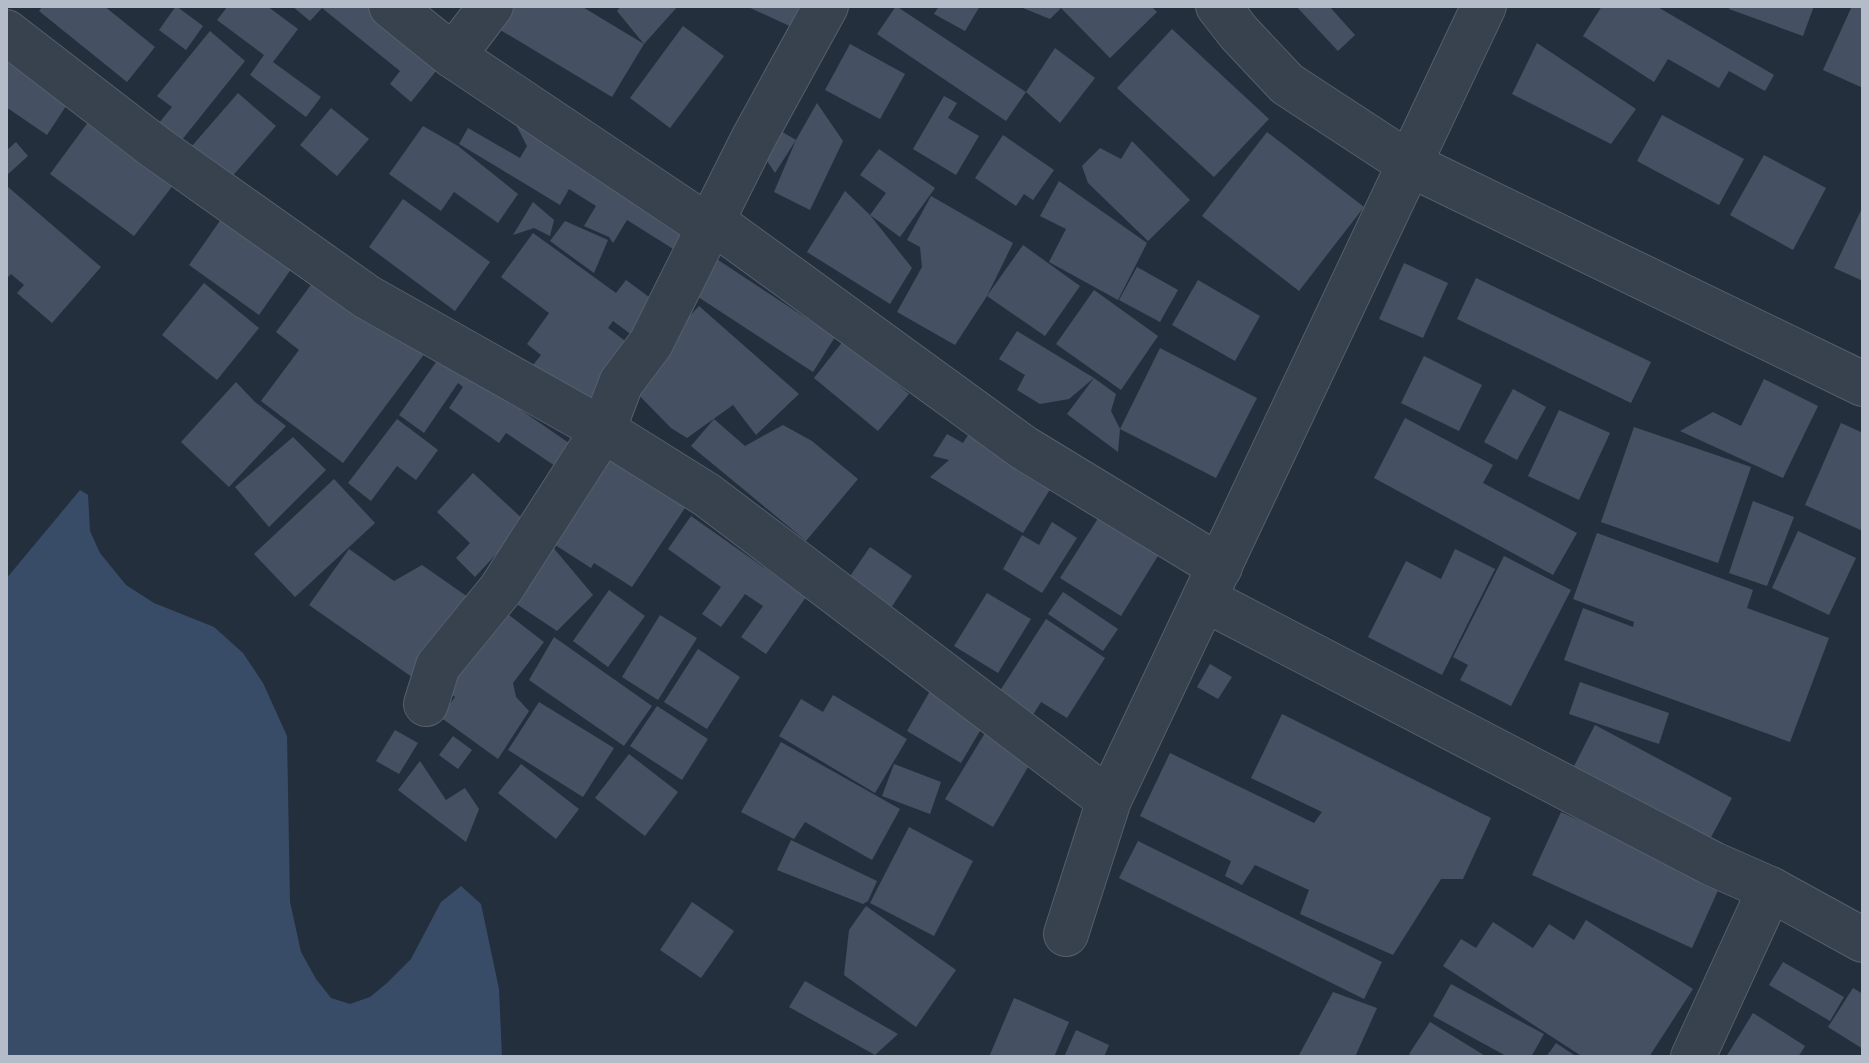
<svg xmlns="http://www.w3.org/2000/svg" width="1869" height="1063" font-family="Montserrat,sans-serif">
  <rect width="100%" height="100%" fill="#242f3e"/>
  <!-- water -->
  <path fill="#394c67" d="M 80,490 L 88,495 L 90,531 L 100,553 L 126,585 L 154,603 L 214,627 L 243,653 L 263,683 L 287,736 L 290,902 L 301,952 L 316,979 L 331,998 L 350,1004 L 370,997 L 387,983 L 411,959 L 441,902 L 461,886 L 481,904 L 499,989 L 502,1057 L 6,1057 L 6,579 Z"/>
  <!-- building -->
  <g fill="#455162">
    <path d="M 43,6 L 104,6 L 155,47 L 127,82 L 39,11 Z"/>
    <path d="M 176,6 L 203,26 L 186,50 L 159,30 Z"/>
    <path d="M 228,6 L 267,6 L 298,29 L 273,62 L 321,97 L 306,117 L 250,75 L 264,55 L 217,20 Z"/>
    <path d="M 292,6 L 378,6 L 445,60 L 411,102 L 390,84 L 400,71 L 322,8 L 310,21 Z"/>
    <path d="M 503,6 L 581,6 L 644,44 L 612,97 L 492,25 Z"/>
    <path d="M 621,6 L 678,6 L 644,44 L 617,11 Z"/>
    <path d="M 746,6 L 809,6 L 796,29 Z"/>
    <path d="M 896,6 L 1026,92 L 1055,48 L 1095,78 L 1060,123 L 1026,92 L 1006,121 L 877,34 Z"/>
    <path d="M 939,6 L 980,6 L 965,31 L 934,14 Z"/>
    <path d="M 1018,6 L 1151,6 L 1157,12 L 1110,58 L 1061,8 L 1050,19 Z"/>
    <path d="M 1296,6 L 1329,6 L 1355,35 L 1338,51 Z"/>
    <path d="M 1602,6 L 1656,6 L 1774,75 L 1765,91 L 1729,71 L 1719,88 L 1668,59 L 1654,82 L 1583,36 Z"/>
    <path d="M 1730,6 L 1814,6 L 1803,36 L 1729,9 Z"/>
    <path d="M 1852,6 L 1863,6 L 1863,88 L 1823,70 Z"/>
    <path d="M 683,26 L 724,56 L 670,128 L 630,98 Z"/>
    <path d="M 1172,29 L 1269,119 L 1214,177 L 1117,88 Z"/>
    <path d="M 210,31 L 245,61 L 181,141 L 159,123 L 172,107 L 157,96 Z"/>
    <path d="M 1537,43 L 1636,109 L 1611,144 L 1512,94 Z"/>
    <path d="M 850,44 L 905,74 L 880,119 L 825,90 Z"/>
    <path d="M 6,52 L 72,97 L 47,135 L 6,107 Z"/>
    <path d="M 238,93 L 276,126 L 230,179 L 192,146 Z"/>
    <path d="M 944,96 L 957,103 L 948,118 L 979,136 L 956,175 L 913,149 Z"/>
    <path d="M 817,103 L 843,141 L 810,210 L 774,192 L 796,140 L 775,173 L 753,139 L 767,123 L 796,140 Z"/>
    <path d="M 505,104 L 698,220 L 678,252 L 627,220 L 613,243 L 609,237 L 584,226 L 596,206 L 569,189 L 560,205 L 459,144 L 468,128 L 520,158 L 527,146 Z"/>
    <path d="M 331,108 L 369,139 L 337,176 L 300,145 Z"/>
    <path d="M 1662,115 L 1744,159 L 1719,205 L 1637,161 Z"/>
    <path d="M 89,121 L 174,184 L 134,236 L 50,174 Z"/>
    <path d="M 423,126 L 458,146 L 518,194 L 498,223 L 454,192 L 441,211 L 389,174 Z"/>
    <path d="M 1267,132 L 1364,207 L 1299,291 L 1202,216 Z"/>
    <path d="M 1003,135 L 1054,170 L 1033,200 L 1024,194 L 1016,206 L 975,178 Z"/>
    <path d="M 1132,141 L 1190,200 L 1148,241 L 1088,183 L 1082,166 L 1100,148 L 1121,159 Z"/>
    <path d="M 16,142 L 28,156 L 6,176 L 6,151 Z"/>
    <path d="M 879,149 L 935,188 L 900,237 L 870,215 L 886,193 L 860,175 Z"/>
    <path d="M 1764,155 L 1826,188 L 1793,250 L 1730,215 Z"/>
    <path d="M 1059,181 L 1147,243 L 1118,300 L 1049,262 L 1066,229 L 1040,216 Z"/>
    <path d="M 8,187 L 101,267 L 52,323 L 17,293 L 24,285 L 11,274 L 6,279 L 6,190 Z"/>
    <path d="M 845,191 L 870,215 L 912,268 L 890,304 L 807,252 Z"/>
    <path d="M 931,196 L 1013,243 L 987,296 L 955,345 L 897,312 L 922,267 L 920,247 L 907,240 Z"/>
    <path d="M 403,199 L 490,262 L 455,311 L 369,247 Z"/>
    <path d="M 533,202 L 554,220 L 550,236 L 534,228 L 513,235 Z"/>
    <path d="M 1863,206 L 1863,281 L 1834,268 Z"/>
    <path d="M 224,215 L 294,265 L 259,315 L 189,265 Z"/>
    <path d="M 565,221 L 608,240 L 594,273 L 550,241 Z"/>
    <path d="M 533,233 L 616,293 L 626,280 L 660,305 L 636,338 L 613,321 L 608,328 L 640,352 L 596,412 L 533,365 L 541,355 L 527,344 L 549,313 L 501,277 Z"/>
    <path d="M 1023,245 L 1080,286 L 1045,336 L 987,296 Z"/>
    <path d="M 712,256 L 835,337 L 813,372 L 689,291 Z"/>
    <path d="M 1404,263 L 1448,283 L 1423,338 L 1379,319 Z"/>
    <path d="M 1137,267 L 1178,290 L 1160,322 L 1119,300 Z"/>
    <path d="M 322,270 L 428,349 L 343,463 L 261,401 L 299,350 L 276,332 Z"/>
    <path d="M 1476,278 L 1651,362 L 1631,403 L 1457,319 Z"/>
    <path d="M 1198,280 L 1260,316 L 1235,361 L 1172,325 Z"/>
    <path d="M 204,283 L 259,328 L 217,380 L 162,335 Z"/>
    <path d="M 1094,290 L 1158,336 L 1121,390 L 1056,344 Z"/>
    <path d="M 699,306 L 799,394 L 756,435 L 733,405 L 687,438 L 671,428 L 627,383 Z"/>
    <path d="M 1017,331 L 1094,378 L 1069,399 L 1040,404 L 1017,390 L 1025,375 L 999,359 Z"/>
    <path d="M 844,340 L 909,394 L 878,431 L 814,378 Z"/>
    <path d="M 1160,348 L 1257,398 L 1216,478 L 1120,429 Z"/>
    <path d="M 441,355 L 579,450 L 564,472 L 506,433 L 499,443 L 449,408 L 463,387 L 458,383 L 424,433 L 399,415 Z"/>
    <path d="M 1424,356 L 1482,385 L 1459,431 L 1401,403 Z"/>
    <path d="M 1094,378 L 1116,394 L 1111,411 L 1120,429 L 1118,452 L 1067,414 Z"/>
    <path d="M 1764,379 L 1818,406 L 1783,478 L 1680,431 L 1713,412 L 1741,426 Z"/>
    <path d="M 236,382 L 255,402 L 286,426 L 229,487 L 181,442 Z"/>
    <path d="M 1513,389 L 1546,407 L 1517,460 L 1484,442 Z"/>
    <path d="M 1559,410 L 1610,433 L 1579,500 L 1528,476 Z"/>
    <path d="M 1405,418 L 1493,465 L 1483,483 L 1577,533 L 1553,575 L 1374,478 Z"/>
    <path d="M 397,419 L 438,450 L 416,480 L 397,466 L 371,501 L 348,483 Z"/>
    <path d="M 714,419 L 745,446 L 783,425 L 812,441 L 858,479 L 806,541 L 691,446 Z"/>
    <path d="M 1841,423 L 1863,433 L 1863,531 L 1805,505 Z"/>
    <path d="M 1634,427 L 1751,467 L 1718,563 L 1601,522 Z"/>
    <path d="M 970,432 L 1054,483 L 1023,533 L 930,477 L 949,460 L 933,456 L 947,434 L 963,443 Z"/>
    <path d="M 293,437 L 326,470 L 269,527 L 235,487 Z"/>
    <path d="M 608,439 L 693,496 L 632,587 L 594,563 L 591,568 L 549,541 Z"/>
    <path d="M 473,473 L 526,522 L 475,577 L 456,558 L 470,543 L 437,512 Z"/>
    <path d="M 334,479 L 375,523 L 295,597 L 254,554 Z"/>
    <path d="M 1753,501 L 1794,517 L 1767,586 L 1729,573 Z"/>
    <path d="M 1104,509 L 1164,546 L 1121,616 L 1060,578 Z"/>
    <path d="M 691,516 L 806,597 L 766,654 L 741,637 L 763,606 L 745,594 L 721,627 L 702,614 L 721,587 L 668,549 Z"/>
    <path d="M 1052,522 L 1077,538 L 1042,593 L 1003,569 L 1022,535 L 1039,545 Z"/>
    <path d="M 1798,531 L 1856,558 L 1829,615 L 1772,588 Z"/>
    <path d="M 1597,533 L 1753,590 L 1747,608 L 1829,638 L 1790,742 L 1564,660 L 1583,608 L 1633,627 L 1634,622 L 1573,599 Z"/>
    <path d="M 551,545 L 593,595 L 557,631 L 509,599 Z"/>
    <path d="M 870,547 L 912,576 L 883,620 L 840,591 Z"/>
    <path d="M 349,549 L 394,581 L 422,565 L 478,604 L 422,684 L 309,605 Z"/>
    <path d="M 1455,549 L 1495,569 L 1442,675 L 1368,637 L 1406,561 L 1441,579 Z"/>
    <path d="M 1504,556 L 1571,590 L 1511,706 L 1460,680 L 1468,665 L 1453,657 Z"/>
    <path d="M 609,590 L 645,616 L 608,667 L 573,641 Z"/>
    <path d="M 1063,592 L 1118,629 L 1103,651 L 1048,614 Z"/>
    <path d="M 987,593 L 1031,619 L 998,673 L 954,646 Z"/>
    <path d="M 500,608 L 544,642 L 513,683 L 516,697 L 529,711 L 498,759 L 440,717 L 455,697 L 441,686 Z"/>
    <path d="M 660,615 L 697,638 L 658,700 L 622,677 Z"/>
    <path d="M 1046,619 L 1105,658 L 1067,718 L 1041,702 L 1031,718 L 996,697 Z"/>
    <path d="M 554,637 L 652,706 L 624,746 L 529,680 Z"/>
    <path d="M 698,649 L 740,677 L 707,729 L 664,702 Z"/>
    <path d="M 1210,664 L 1232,677 L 1218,699 L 1197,687 Z"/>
    <path d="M 1580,682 L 1669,713 L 1659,744 L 1569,714 Z"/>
    <path d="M 930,691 L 984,724 L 961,763 L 907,731 Z"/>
    <path d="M 833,695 L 907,739 L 875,793 L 779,736 L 801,699 L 823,712 Z"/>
    <path d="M 539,702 L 614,748 L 583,797 L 508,750 Z"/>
    <path d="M 657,706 L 708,739 L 682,780 L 630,746 Z"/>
    <path d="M 1282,714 L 1491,818 L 1463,879 L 1441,879 L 1393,955 L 1300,914 L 1309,890 L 1255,865 L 1242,885 L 1225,876 L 1231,861 L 1140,816 L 1170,753 L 1314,823 L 1322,812 L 1251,778 Z"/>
    <path d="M 1595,725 L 1732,798 L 1708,843 L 1572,770 Z"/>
    <path d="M 988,728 L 1035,755 L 993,827 L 945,799 Z"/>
    <path d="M 395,730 L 418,743 L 399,774 L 376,761 Z"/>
    <path d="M 453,736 L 472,750 L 458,769 L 439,755 Z"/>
    <path d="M 781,742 L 900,809 L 872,860 L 805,822 L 794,839 L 741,812 Z"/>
    <path d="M 629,754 L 678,792 L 645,836 L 595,798 Z"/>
    <path d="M 420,761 L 446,800 L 465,788 L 479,809 L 466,842 L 398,790 Z"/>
    <path d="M 521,764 L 579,809 L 556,839 L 498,793 Z"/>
    <path d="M 894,764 L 941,782 L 930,814 L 882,796 Z"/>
    <path d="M 1561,812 L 1720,886 L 1692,948 L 1532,875 Z"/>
    <path d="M 909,827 L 973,861 L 934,936 L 870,903 Z"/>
    <path d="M 791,840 L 877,881 L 868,901 L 863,904 L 777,870 Z"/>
    <path d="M 1138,841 L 1382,962 L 1364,999 L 1119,878 Z"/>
    <path d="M 692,902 L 734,931 L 701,978 L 660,950 Z"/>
    <path d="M 866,906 L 956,970 L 916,1027 L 844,975 L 849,930 Z"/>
    <path d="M 1586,920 L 1693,989 L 1649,1057 L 1583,1057 L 1443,966 L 1461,939 L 1476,948 L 1493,922 L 1533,948 L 1549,924 L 1574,940 Z"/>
    <path d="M 1783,962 L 1844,997 L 1830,1021 L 1769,985 Z"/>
    <path d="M 805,981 L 898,1034 L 875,1055 L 789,1007 Z"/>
    <path d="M 1451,984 L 1544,1034 L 1531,1057 L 1508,1057 L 1433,1016 Z"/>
    <path d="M 1853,988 L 1863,994 L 1863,1049 L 1828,1027 Z"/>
    <path d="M 1333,992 L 1377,1008 L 1355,1057 L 1298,1057 Z"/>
    <path d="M 1014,998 L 1069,1022 L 1054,1057 L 989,1057 Z"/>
    <path d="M 1753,1013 L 1805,1046 L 1798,1057 L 1726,1057 Z"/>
    <path d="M 1430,1022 L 1487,1057 L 1414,1057 L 1409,1054 Z"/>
    <path d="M 1076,1030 L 1109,1045 L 1104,1057 L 1064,1057 Z"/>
    <path d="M 1556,1043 L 1577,1057 L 1546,1057 Z"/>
  </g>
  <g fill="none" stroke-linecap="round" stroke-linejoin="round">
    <!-- minor casing -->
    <g stroke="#565f6c" stroke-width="46">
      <g id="minor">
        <path d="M 391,6 L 453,56 L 698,220 L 712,221 L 1024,448 L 1220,567"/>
        <path d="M 6,32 L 155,147 L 367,297 L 603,430 L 707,495 L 1109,800"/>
        <path d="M 453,56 L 491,6"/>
        <path d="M 1204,599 L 1713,864 L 1770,889 L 1863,940"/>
        <path d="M 426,704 L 438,666 L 501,589 L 603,430 L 621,383 L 651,343 L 753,139 L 826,6"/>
        <path d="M 1066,934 L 1109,800 L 1484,6"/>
        <path d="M 1693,1057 L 1770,889"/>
      </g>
    </g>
    <!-- tertiary casing -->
    <g stroke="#565f6c" stroke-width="46">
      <path id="tertiary" d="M 1218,6 L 1239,33 L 1287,84 L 1411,165 L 1863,384"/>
    </g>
    <!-- minor -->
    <use href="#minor" stroke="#38414e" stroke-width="44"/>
    <!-- tertiary -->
    <use href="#tertiary" stroke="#38414e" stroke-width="44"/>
  </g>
  <!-- border -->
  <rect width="1869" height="1063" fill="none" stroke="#b4bcc9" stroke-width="16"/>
</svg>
